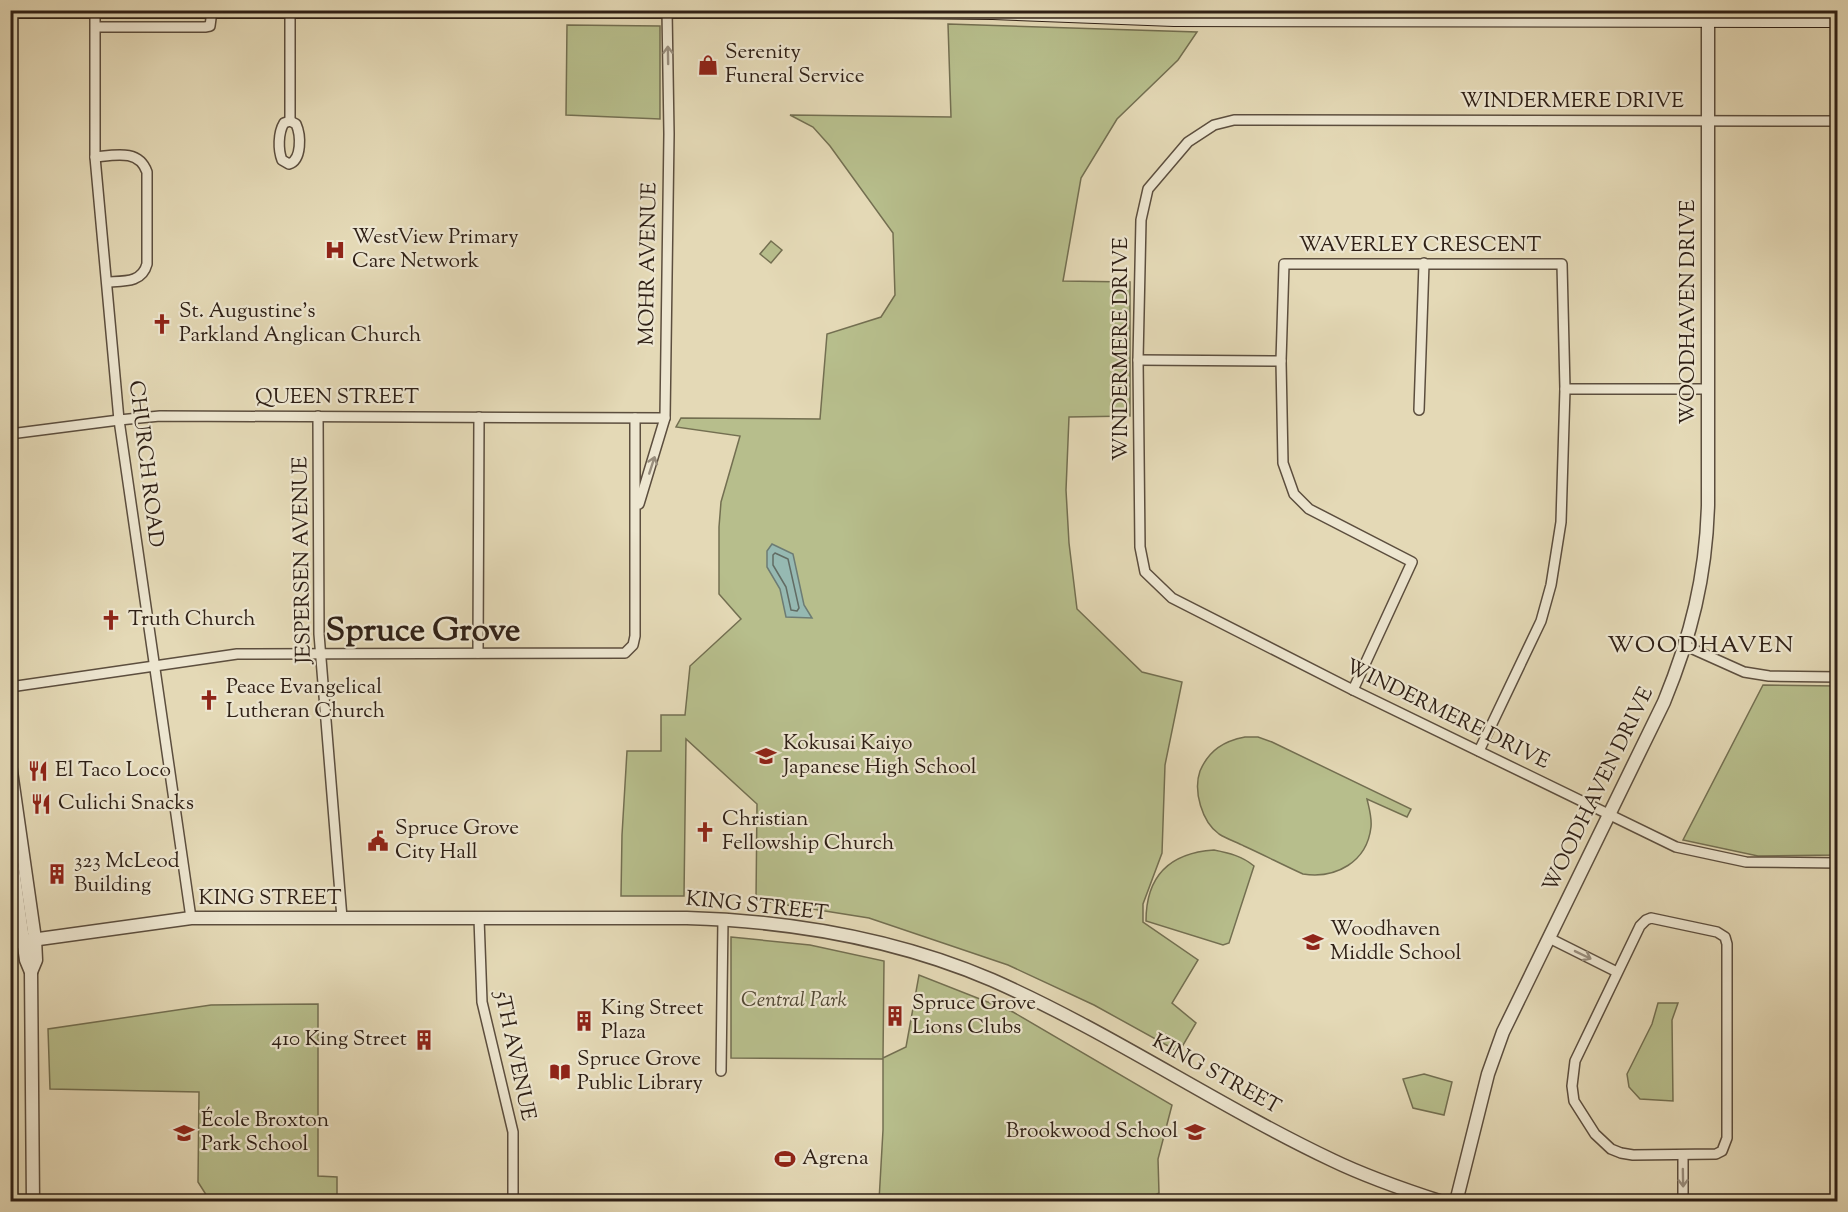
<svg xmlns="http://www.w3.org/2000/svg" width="1848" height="1212" font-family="'Sorts Mill Goudy',serif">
  <rect width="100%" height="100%" fill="#e4d9b6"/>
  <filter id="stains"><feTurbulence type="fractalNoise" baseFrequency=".00333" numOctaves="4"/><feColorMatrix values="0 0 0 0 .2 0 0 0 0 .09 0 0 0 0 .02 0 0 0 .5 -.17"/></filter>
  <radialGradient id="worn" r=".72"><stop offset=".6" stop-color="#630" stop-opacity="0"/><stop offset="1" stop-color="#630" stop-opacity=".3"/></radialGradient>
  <!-- green -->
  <g fill="#b7be8c" stroke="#736f51" stroke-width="1.5">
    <path d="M 948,24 L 1197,32 L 1178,60 L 1117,119 L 1081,178 L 1063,281 L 1130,282 L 1130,416 L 1069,417 L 1066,490 L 1069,543 L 1077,609 L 1142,672 L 1182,682 L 1165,765 L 1162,853 L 1143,904 L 1143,922 L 1198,960 L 1172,1003 L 1196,1023 L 1179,1052 L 1094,1005 L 1008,965 L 869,918 L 756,900 L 757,804 L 686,739 L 684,896 L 621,896 L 622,835 L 627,751 L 661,751 L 661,715 L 685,715 L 690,666 L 741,619 L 719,594 L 719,527 L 721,502 L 740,436 L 676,427 L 681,418 L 820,419 L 827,334 L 881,317 L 895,295 L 893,233 L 830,146 L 813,127 L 790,115 L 951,117 Z"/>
    <path d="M 567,25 L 660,26 L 660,119 L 566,115 Z"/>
    <path d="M 771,241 L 782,250 L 771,263 L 760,254 Z"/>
    <path d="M 1763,685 L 1837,686 L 1837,855 L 1758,856 L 1683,840 Z"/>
    <path d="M 1245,737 L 1258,737 L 1272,742 L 1411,809 L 1407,817 L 1367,799 C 1369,808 1372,817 1371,827 C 1367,862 1336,879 1303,874 C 1283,865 1264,855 1244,846 C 1236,842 1227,839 1219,834 C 1202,822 1193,791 1200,771 C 1209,750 1224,741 1245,737 Z"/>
    <path d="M 1214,850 C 1229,853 1242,856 1254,866 L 1229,943 L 1223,945 L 1146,921 C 1146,876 1169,853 1214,850 Z"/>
    <path d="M 731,937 L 810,945 L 884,961 L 883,1058 L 906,1047 L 919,975 L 1013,1012 L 1172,1105 L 1158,1159 L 1159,1193 L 1148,1199 L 1072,1199 L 1072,1202 L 879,1201 L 883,1130 L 883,1059 L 731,1058 Z"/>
    <path d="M 1658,1003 L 1678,1003 L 1672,1020 L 1673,1101 L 1640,1099 L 1629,1087 L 1627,1074 L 1652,1024 Z"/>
    <path d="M 318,1004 L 318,1176 L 337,1177 L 337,1201 L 210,1201 L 198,1182 L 199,1092 L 50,1089 L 48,1029 L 211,1005 Z"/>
    <path d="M 1424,1074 L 1452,1082 L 1444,1115 L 1413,1108 L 1403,1079 Z"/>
  </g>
  <!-- water -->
  <path fill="#96b9b2" stroke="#6d7c74" stroke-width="1.5" d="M 772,544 L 793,554 L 804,605 L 812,618 L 786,617 L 780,589 L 767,567 L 767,551 Z"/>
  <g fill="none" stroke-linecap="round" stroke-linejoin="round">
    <!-- shore -->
    <path stroke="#626c64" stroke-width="1.5" d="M 775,553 L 788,559 L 799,608 L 797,611 L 791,610 L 786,587 L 773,565 L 773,555 Z"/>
    <!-- minor casing -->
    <g stroke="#5c4e3e" stroke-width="12">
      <g id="minor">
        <path d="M 95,10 L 95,157 L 119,420 L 191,918"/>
        <path d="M 290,10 L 290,121"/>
        <path d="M 96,27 L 205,27 L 210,26 L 212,11"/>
        <path d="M 290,121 L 296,124 C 301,135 302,160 289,164 L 282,160 C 278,150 278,133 284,123 Z"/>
        <path d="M 1838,121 L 1234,120 L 1214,125 L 1188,142 L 1148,189 L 1141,220 L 1138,360 L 1140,547 L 1145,572 L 1172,598 L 1353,690 L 1676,847 L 1746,862 L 1838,863"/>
        <path d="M 95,157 C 115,155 139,149 147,172 L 147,264 C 142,283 124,281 107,282"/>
        <path d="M 1138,360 L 1281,361"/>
        <path d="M 1565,389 L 1708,389"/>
        <path d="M 1419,410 L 1424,263"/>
        <path d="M 318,416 L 319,634 L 342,918"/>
        <path d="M 10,434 L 119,420 L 160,416 L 665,418"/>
        <path d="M 639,504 L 665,418 L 669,134 L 667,10"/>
        <path d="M 1686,646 L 1744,672 L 1769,676 L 1838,677"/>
        <path d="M 478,653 L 479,417"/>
        <path d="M 10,687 L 237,654 L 625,653 L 633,645 L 635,636 L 635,418"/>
        <path d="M 1353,690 L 1412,562 L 1309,509 L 1294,494 L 1283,463 L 1281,361 L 1284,264 L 1562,264 L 1565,389 L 1561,522 L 1551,585 L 1541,621 L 1479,751"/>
        <path d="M 479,918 L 482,1002 L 513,1132 L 513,1202"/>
        <path d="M 1651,918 L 1717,932 L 1725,937 L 1727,944 L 1727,1138 L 1722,1151 L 1716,1154 L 1633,1155 L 1621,1153 L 1611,1149 L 1595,1134 L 1574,1101 L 1572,1086 L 1575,1061 L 1640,926 L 1646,920 Z"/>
        <path d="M 1549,938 L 1617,972"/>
        <path d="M 721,1071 L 723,919"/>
        <path d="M 1683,1155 L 1683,1202"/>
      </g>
    </g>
    <!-- tertiary casing -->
    <g stroke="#5c4e3e" stroke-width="15">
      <g id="tertiary">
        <path d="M 10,764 L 35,939 L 36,960 L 31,972"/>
        <path d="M 10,848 L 26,960 L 31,972 L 33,1202"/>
        <path d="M 10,943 L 191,918 L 687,918 C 791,921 896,939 992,980 C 1110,1032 1216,1105 1332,1160 C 1367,1177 1405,1190 1442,1202"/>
        <path d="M 1456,1202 L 1488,1074 L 1503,1032 L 1664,702 C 1691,636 1706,577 1708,505 L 1708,10"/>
      </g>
    </g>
    <!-- secondary casing -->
    <g stroke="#2f2016" stroke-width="16">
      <path id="secondary" d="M 10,11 L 891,11 L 993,12 L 1174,19 L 1838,20"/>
    </g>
    <!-- minor -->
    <use href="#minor" stroke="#ede6d0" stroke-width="9"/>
    <!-- tertiary -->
    <use href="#tertiary" stroke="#ede6d0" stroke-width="12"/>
    <!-- secondary -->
    <use href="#secondary" stroke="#ede6d0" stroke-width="14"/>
  </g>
  <!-- one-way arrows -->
  <defs><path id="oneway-shaft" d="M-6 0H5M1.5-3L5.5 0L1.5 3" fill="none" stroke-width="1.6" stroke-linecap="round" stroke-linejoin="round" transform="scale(1.5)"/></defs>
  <g stroke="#988d7c">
    <use href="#oneway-shaft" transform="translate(668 55) rotate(-91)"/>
    <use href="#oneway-shaft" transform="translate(652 465) rotate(-72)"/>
    <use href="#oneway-shaft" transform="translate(1583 955) rotate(26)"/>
    <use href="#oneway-shaft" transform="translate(1683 1178) rotate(89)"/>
  </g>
  <!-- icons -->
  <defs>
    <g id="shop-bare" transform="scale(1.62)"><path d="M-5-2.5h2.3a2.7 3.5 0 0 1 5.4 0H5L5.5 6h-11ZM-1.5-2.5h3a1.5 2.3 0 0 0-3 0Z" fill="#8f2418" stroke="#ede6d0" stroke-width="2.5" paint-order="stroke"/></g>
    <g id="hospital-bare" transform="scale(1.62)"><path d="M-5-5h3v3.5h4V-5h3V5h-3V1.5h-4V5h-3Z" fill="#8f2418" stroke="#ede6d0" stroke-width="2.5" paint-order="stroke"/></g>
    <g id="church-bare" transform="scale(1.62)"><path d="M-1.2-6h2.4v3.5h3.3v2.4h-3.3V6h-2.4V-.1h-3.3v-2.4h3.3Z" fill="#8f2418" stroke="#ede6d0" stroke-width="2.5" paint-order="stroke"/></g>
    <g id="school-bare" transform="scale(1.62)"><path d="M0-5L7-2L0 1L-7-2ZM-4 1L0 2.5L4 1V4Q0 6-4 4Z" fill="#8f2418" stroke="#ede6d0" stroke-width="2.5" paint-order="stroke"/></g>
    <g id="restaurant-bare" transform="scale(1.62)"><path d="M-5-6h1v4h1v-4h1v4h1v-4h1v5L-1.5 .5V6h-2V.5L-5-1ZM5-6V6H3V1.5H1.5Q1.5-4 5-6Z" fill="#8f2418" stroke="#ede6d0" stroke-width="2.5" paint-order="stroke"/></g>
    <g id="civic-bare" transform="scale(1.62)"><path d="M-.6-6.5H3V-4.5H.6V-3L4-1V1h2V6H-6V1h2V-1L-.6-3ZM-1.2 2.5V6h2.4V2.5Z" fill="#8f2418" stroke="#ede6d0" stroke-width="2.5" paint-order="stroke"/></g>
    <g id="building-bare" transform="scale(1.62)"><path d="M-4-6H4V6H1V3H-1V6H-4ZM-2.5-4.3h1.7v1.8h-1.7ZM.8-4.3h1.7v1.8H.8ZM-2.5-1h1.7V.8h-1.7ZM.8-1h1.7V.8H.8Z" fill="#8f2418" stroke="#ede6d0" stroke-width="2.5" paint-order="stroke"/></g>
    <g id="library-bare" transform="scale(1.62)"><path d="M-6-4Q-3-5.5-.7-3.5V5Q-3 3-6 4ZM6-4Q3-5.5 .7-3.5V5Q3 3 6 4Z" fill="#8f2418" stroke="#ede6d0" stroke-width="2.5" paint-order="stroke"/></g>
    <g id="stadium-bare" transform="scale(1.62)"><path d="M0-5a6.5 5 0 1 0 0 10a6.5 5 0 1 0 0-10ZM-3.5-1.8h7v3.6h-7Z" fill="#8f2418" stroke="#ede6d0" stroke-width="2.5" paint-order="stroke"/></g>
  </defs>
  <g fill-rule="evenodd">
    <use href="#shop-bare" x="708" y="65"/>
    <use href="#hospital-bare" x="335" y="250"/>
    <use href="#church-bare" x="162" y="324"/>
    <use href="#church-bare" x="111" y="620"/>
    <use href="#church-bare" x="209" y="700"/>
    <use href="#school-bare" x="766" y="756"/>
    <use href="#restaurant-bare" x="38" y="771"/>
    <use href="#restaurant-bare" x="41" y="804"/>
    <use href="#church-bare" x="705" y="832"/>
    <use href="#civic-bare" x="378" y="841"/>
    <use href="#building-bare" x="57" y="874"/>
    <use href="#school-bare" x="1313" y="942"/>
    <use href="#building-bare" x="895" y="1016"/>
    <use href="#building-bare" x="584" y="1021"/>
    <use href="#building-bare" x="424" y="1040"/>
    <use href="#library-bare" x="560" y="1072"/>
    <use href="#school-bare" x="1195" y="1132"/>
    <use href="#school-bare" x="184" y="1133"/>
    <use href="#stadium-bare" x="785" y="1159"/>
  </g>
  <g text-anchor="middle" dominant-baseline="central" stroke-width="4.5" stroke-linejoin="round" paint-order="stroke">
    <!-- poi labels -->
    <g font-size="21" fill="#2f2016" stroke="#ede6d0" text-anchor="start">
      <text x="725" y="53">Serenity<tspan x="725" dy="24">Funeral Service</tspan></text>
      <text x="352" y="238">WestView Primary<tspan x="352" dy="24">Care Network</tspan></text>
      <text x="179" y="312">St. Augustine’s<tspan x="179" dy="24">Parkland Anglican Church</tspan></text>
      <text x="128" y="620">Truth Church</text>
      <text x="226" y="688">Peace Evangelical<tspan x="226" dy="24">Lutheran Church</tspan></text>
      <text x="783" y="744">Kokusai Kaiyo<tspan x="783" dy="24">Japanese High School</tspan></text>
      <text x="55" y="771">El Taco Loco</text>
      <text x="58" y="804">Culichi Snacks</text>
      <text x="722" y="820">Christian<tspan x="722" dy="24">Fellowship Church</tspan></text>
      <text x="395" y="829">Spruce Grove<tspan x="395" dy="24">City Hall</tspan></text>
      <text x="74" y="862">323 McLeod<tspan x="74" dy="24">Building</tspan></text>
      <text x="1330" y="930">Woodhaven<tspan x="1330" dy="24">Middle School</tspan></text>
      <text x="912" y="1004">Spruce Grove<tspan x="912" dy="24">Lions Clubs</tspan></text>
      <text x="601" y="1009">King Street<tspan x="601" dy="24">Plaza</tspan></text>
      <text x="407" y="1040" text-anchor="end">410 King Street</text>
      <text x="577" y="1060">Spruce Grove<tspan x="577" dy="24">Public Library</tspan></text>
      <text x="201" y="1121">École Broxton<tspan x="201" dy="24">Park School</tspan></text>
      <text x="1178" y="1132" text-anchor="end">Brookwood School</text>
      <text x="802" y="1159">Agrena</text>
    </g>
    <!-- street labels -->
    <g font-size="21" fill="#2f2016" stroke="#ede6d0">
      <text x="1572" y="102">WINDERMERE DRIVE</text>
      <text x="1420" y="246">WAVERLEY CRESCENT</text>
      <text transform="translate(649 264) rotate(-89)">MOHR AVENUE</text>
      <text transform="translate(1689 312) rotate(-90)">WOODHAVEN DRIVE</text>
      <text transform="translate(1122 349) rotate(-90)">WINDERMERE DRIVE</text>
      <text x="337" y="398">QUEEN STREET</text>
      <text transform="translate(145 464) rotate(83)">CHURCH ROAD</text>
      <text transform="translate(303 560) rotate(-91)">JESPERSEN AVENUE</text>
      <text transform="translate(1447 715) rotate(26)">WINDERMERE DRIVE</text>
      <text transform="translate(1599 790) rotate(-64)">WOODHAVEN DRIVE</text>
      <text x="270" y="899">KING STREET</text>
      <text transform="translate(757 907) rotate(6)">KING STREET</text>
      <text transform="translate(514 1056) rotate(78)">5TH AVENUE</text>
      <text transform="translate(1216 1075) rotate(29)">KING STREET</text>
    </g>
    <!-- park labels -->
    <g font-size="21" font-style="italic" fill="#514834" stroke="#ede6d0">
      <text x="794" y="1001">Central Park</text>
    </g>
    <!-- quarter labels -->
    <g font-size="24" letter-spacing="1.5" fill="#2f2016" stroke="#ede6d0">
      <text x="1701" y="646">WOODHAVEN</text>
    </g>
    <!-- town labels -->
    <g font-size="33" font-weight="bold" fill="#2f2016" stroke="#ede6d0">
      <text x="423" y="632">Spruce Grove</text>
    </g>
  </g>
  <!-- margin -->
  <rect width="1848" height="1212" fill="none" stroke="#e4d9b6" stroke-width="36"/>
  <rect x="12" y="12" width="1824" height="1188" fill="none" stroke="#2f2016" stroke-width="3"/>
  <rect x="18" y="18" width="1812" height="1176" fill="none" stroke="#2f2016" stroke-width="1.5"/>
  <rect width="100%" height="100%" filter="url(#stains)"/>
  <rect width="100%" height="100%" fill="url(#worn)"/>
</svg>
